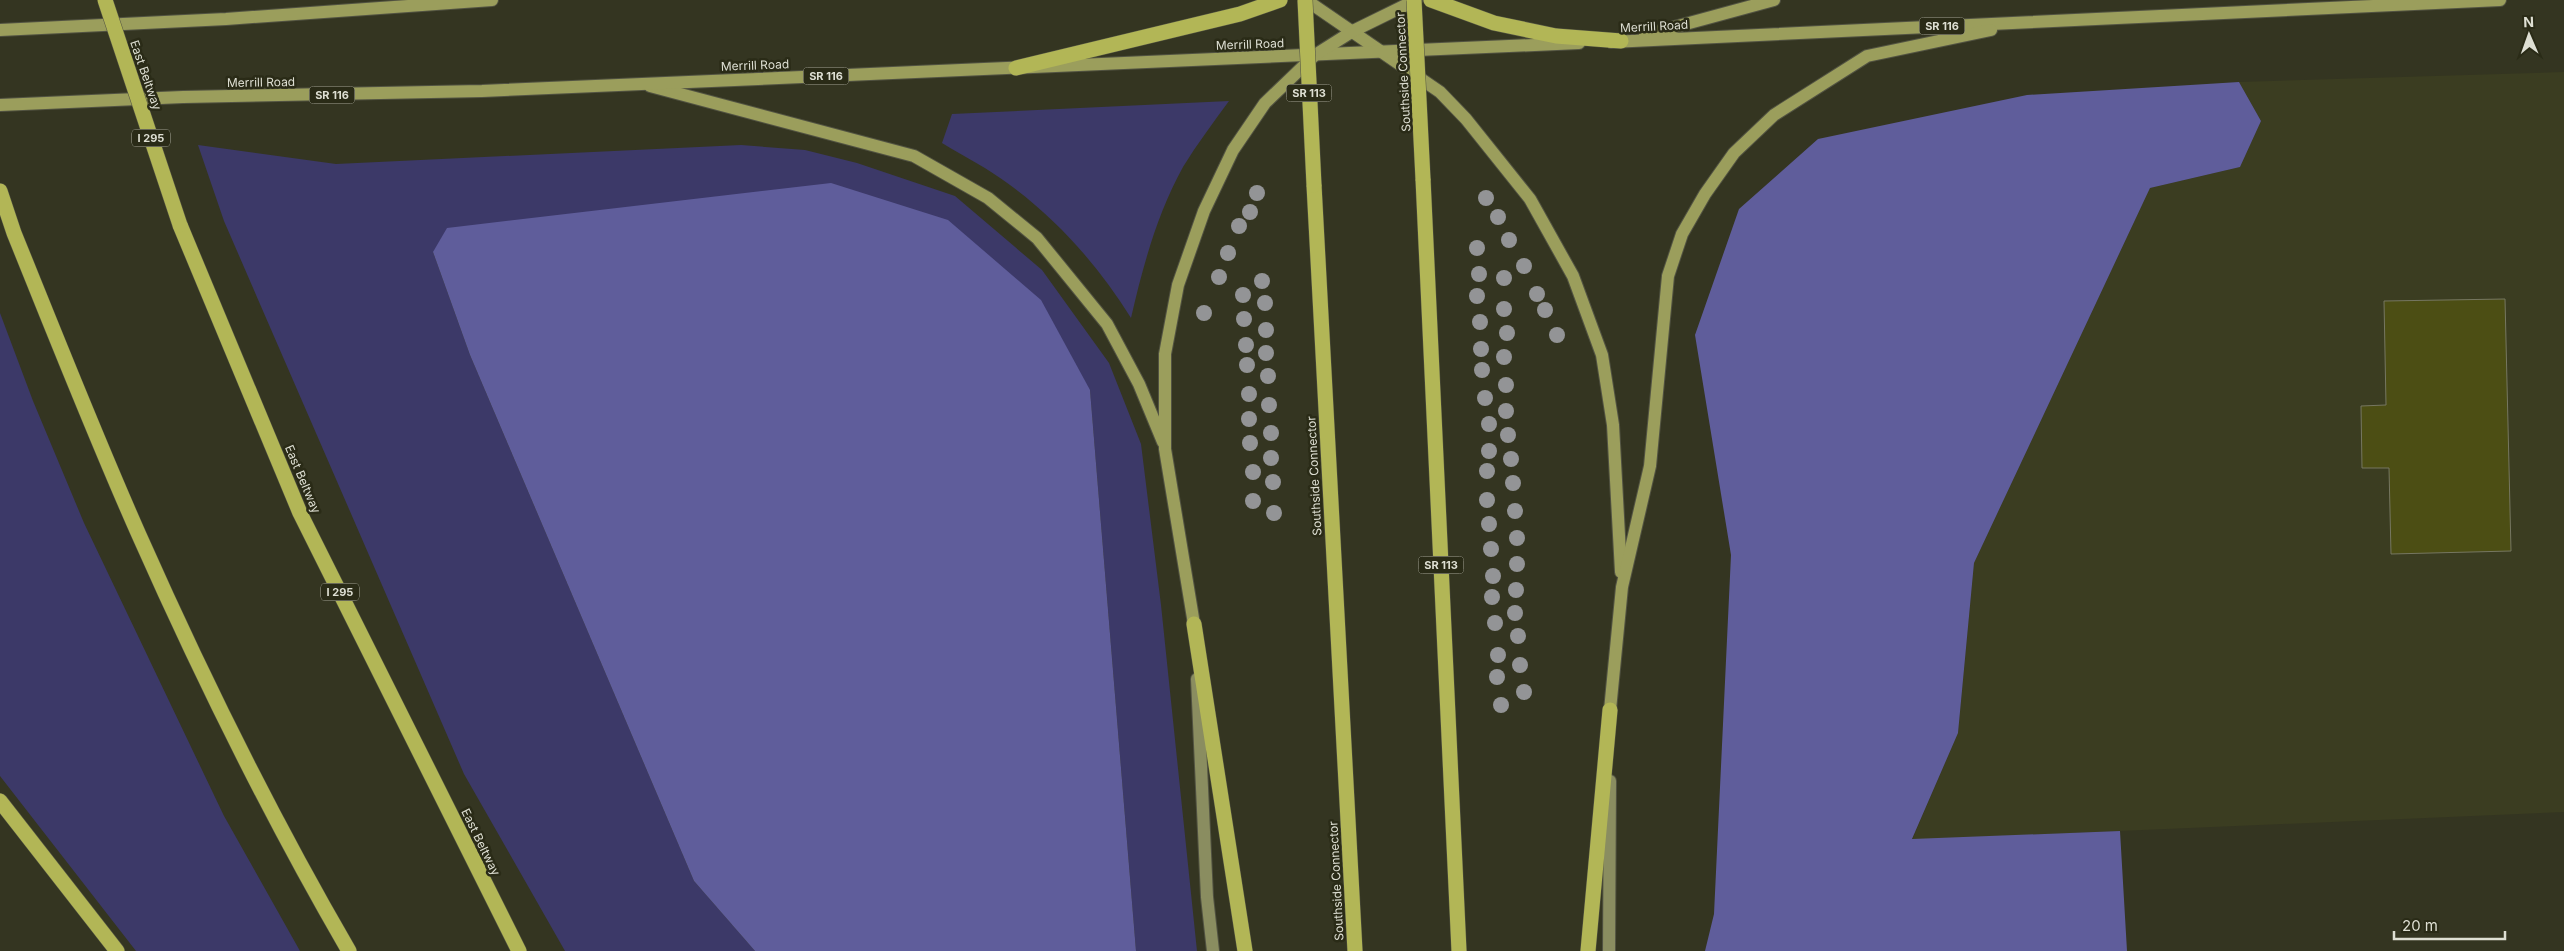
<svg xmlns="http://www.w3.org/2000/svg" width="2564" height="951" font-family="Inter,sans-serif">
  <rect width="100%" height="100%" fill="#343521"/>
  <!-- built -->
  <path fill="#3b3d21" d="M 2564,72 L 2564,812 L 1912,840 L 1958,733 L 1974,563 L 2150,188 L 2240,167 L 2261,121 L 2239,82 Z"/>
  <!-- green -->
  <g fill="#3c3968">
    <path d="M 1229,101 C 1213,123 1197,144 1183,167 C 1157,214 1143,266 1131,318 C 1099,267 1060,222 1010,185 C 989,169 965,157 942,143 L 952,114 Z"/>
    <path d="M 198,145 L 336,164 L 741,145 L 805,150 L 857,163 L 955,196 L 1042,270 L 1109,363 L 1141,444 L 1161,605 L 1197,951 L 1136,951 L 1090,390 L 433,252 L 470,355 L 694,881 L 755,951 L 565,951 L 464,774 L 224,221 Z"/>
    <path d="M 0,313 L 33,401 L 84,523 L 224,816 L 300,951 L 136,951 L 0,776 Z"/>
  </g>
  <!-- forest -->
  <g fill="#5f5d9b">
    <path d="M 2239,82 L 2261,121 L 2240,167 L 2150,188 L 1974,563 L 1958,733 L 1912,839 L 2120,831 L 2127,951 L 1705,951 L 1714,914 L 1731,555 L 1695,335 L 1739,209 L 1818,139 L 2027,95 Z"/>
    <path d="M 831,183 L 948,220 L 1041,300 L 1090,390 L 1136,951 L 755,951 L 694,881 L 470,355 L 433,252 L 447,228 Z"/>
  </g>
  <!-- building -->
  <path fill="#4c4e14" stroke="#767761" d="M 2505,299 L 2511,551 L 2391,554 L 2389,468 L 2362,468 L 2361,406 L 2386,405 L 2384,301 Z"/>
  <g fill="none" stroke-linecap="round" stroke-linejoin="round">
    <!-- secondary casing -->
    <g stroke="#525342" stroke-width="14">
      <g id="secondary">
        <path d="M 1197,679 L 1207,897 L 1213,951"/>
        <path d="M 1609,951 L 1610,781"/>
      </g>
    </g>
    <!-- primary casing -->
    <g stroke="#525342" stroke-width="14">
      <g id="primary">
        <path d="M 1306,0 L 1440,92 L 1466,119 L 1530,199 L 1573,276 L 1602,355 L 1613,425 L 1621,572"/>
        <path d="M 0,30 L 226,19 L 492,0"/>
        <path d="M 1645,35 L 1774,0"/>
        <path d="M 1611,42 L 2500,0"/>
        <path d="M 650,86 L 914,156 L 988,198 L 1037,238 L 1107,324 L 1139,384 L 1163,442"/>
        <path d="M 0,105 L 183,97 L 482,91 L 1579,43"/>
        <path d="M 1194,624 L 1165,449 L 1165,354 L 1178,285 L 1204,211 L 1233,150 L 1265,103 L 1315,55 L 1353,31 L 1416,0"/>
        <path d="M 1610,710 L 1622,587 L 1650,466 L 1668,276 L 1682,234 L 1705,194 L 1734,153 L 1774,115 L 1867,56 L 1991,30"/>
      </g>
    </g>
    <!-- highway casing -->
    <g stroke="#525342" stroke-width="16">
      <g id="highway">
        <path d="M 1431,0 L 1494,23 L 1556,36 L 1621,41"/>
        <path d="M 1016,68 L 1240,14 L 1280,0"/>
        <path d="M 1423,179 L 1459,951"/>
        <path d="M 1314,185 L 1355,951"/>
        <path d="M 0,191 L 14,233 C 55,334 95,436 139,535 C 202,677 271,817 349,951"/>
        <path d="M 180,225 L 300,513 L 519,951"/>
        <path d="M 1194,624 L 1245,951"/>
        <path d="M 0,801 L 117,951"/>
        <path d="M 1588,951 L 1610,710"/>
      </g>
    </g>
    <!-- secondary -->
    <use href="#secondary" stroke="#8a8d60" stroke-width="12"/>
    <!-- primary -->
    <use href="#primary" stroke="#9b9e5c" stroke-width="12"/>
    <!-- highway -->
    <use href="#highway" stroke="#b2b656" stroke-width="15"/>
    <!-- highway-bridge casing -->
    <g stroke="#525342" stroke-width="16" stroke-linecap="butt">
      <g id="highway-bridge">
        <path d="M 105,0 L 180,225"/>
        <path d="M 1305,0 L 1314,185"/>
        <path d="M 1414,0 L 1423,179"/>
      </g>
    </g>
    <!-- highway-bridge -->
    <use href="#highway-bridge" stroke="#b2b656" stroke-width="15"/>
  </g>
  <!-- trees -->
  <g fill="#939496">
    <circle cx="1257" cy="193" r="8"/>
    <circle cx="1486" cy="198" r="8"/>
    <circle cx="1250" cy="212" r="8"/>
    <circle cx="1498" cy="217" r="8"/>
    <circle cx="1239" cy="226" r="8"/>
    <circle cx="1509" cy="240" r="8"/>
    <circle cx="1477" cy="248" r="8"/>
    <circle cx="1228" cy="253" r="8"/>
    <circle cx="1524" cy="266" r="8"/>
    <circle cx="1479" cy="274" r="8"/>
    <circle cx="1219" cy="277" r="8"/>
    <circle cx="1504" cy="278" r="8"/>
    <circle cx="1262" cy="281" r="8"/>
    <circle cx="1537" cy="294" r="8"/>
    <circle cx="1243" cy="295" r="8"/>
    <circle cx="1477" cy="296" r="8"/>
    <circle cx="1265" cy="303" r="8"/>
    <circle cx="1504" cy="309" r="8"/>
    <circle cx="1545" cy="310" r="8"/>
    <circle cx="1204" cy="313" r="8"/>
    <circle cx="1244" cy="319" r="8"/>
    <circle cx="1480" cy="322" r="8"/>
    <circle cx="1266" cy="330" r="8"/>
    <circle cx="1507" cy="333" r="8"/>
    <circle cx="1557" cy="335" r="8"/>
    <circle cx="1246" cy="345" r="8"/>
    <circle cx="1481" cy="349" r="8"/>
    <circle cx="1266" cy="353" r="8"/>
    <circle cx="1504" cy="357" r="8"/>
    <circle cx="1247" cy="365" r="8"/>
    <circle cx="1482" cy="370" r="8"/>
    <circle cx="1268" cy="376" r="8"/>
    <circle cx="1506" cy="385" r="8"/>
    <circle cx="1249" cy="394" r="8"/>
    <circle cx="1485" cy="398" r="8"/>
    <circle cx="1269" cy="405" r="8"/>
    <circle cx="1506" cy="411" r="8"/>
    <circle cx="1249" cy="419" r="8"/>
    <circle cx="1489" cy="424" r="8"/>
    <circle cx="1271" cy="433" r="8"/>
    <circle cx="1508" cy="435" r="8"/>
    <circle cx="1250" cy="443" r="8"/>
    <circle cx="1489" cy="451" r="8"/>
    <circle cx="1271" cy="458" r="8"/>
    <circle cx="1511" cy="459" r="8"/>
    <circle cx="1487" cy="471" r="8"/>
    <circle cx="1253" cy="472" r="8"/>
    <circle cx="1273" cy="482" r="8"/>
    <circle cx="1513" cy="483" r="8"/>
    <circle cx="1487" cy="500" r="8"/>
    <circle cx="1253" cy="501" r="8"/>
    <circle cx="1515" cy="511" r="8"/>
    <circle cx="1274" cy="513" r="8"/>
    <circle cx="1489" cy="524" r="8"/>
    <circle cx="1517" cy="538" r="8"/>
    <circle cx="1491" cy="549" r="8"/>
    <circle cx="1517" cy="564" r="8"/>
    <circle cx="1493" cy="576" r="8"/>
    <circle cx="1516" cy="590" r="8"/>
    <circle cx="1492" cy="597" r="8"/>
    <circle cx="1515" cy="613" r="8"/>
    <circle cx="1495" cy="623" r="8"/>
    <circle cx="1518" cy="636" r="8"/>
    <circle cx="1498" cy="655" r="8"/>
    <circle cx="1520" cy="665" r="8"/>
    <circle cx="1497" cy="677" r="8"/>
    <circle cx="1524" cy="692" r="8"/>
    <circle cx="1501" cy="705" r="8"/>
  </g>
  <g text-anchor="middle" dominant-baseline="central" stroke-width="5" stroke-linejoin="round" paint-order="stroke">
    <!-- shield labels -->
    <g fill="#2a2b17" stroke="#a8a99b" stroke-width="1">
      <rect x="1919.5" y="17.5" width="45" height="17" rx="4"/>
      <rect x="803.5" y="67.5" width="45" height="17" rx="4"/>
      <rect x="1286.5" y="84.5" width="45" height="17" rx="4"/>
      <rect x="309.5" y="86.5" width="45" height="17" rx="4"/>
      <rect x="132" y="129.5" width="38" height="17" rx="4"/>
      <rect x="1418.5" y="556.5" width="45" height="17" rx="4"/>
      <rect x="321" y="583.5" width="38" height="17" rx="4"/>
    </g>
    <g font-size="11" font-weight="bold" fill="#dedfd3">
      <text x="1942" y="26">SR 116</text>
      <text x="826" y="76">SR 116</text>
      <text x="1309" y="93">SR 113</text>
      <text x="332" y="95">SR 116</text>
      <text x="151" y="138">I 295</text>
      <text x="1441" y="565">SR 113</text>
      <text x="340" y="592">I 295</text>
    </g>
    <!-- street labels -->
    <g font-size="12" fill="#dedfd3" stroke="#2a2b17">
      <text transform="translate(1654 26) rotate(-3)">Merrill Road</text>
      <text transform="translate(1250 44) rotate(-2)">Merrill Road</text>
      <text transform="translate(755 65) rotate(-2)">Merrill Road</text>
      <text transform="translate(1403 72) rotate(-93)">Southside Connector</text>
      <text transform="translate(146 75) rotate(71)">East Beltway</text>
      <text transform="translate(261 82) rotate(-1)">Merrill Road</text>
      <text transform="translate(1314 476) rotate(-93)">Southside Connector</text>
      <text transform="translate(303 479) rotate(67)">East Beltway</text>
      <text transform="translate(481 842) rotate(64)">East Beltway</text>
      <text transform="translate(1336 881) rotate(-93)">Southside Connector</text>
    </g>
  </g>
  <!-- north arrow -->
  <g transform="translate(2529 35) rotate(358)" stroke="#2a2b17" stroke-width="4" paint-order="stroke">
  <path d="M0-4L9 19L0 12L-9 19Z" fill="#dedfd3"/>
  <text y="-8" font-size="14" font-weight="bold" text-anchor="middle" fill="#dedfd3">N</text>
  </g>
  <!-- scale -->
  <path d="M2394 931v8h111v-8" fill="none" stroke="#dedfd3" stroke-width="2.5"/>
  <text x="2402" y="931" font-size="15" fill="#dedfd3" stroke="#2a2b17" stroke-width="4" paint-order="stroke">20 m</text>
</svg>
